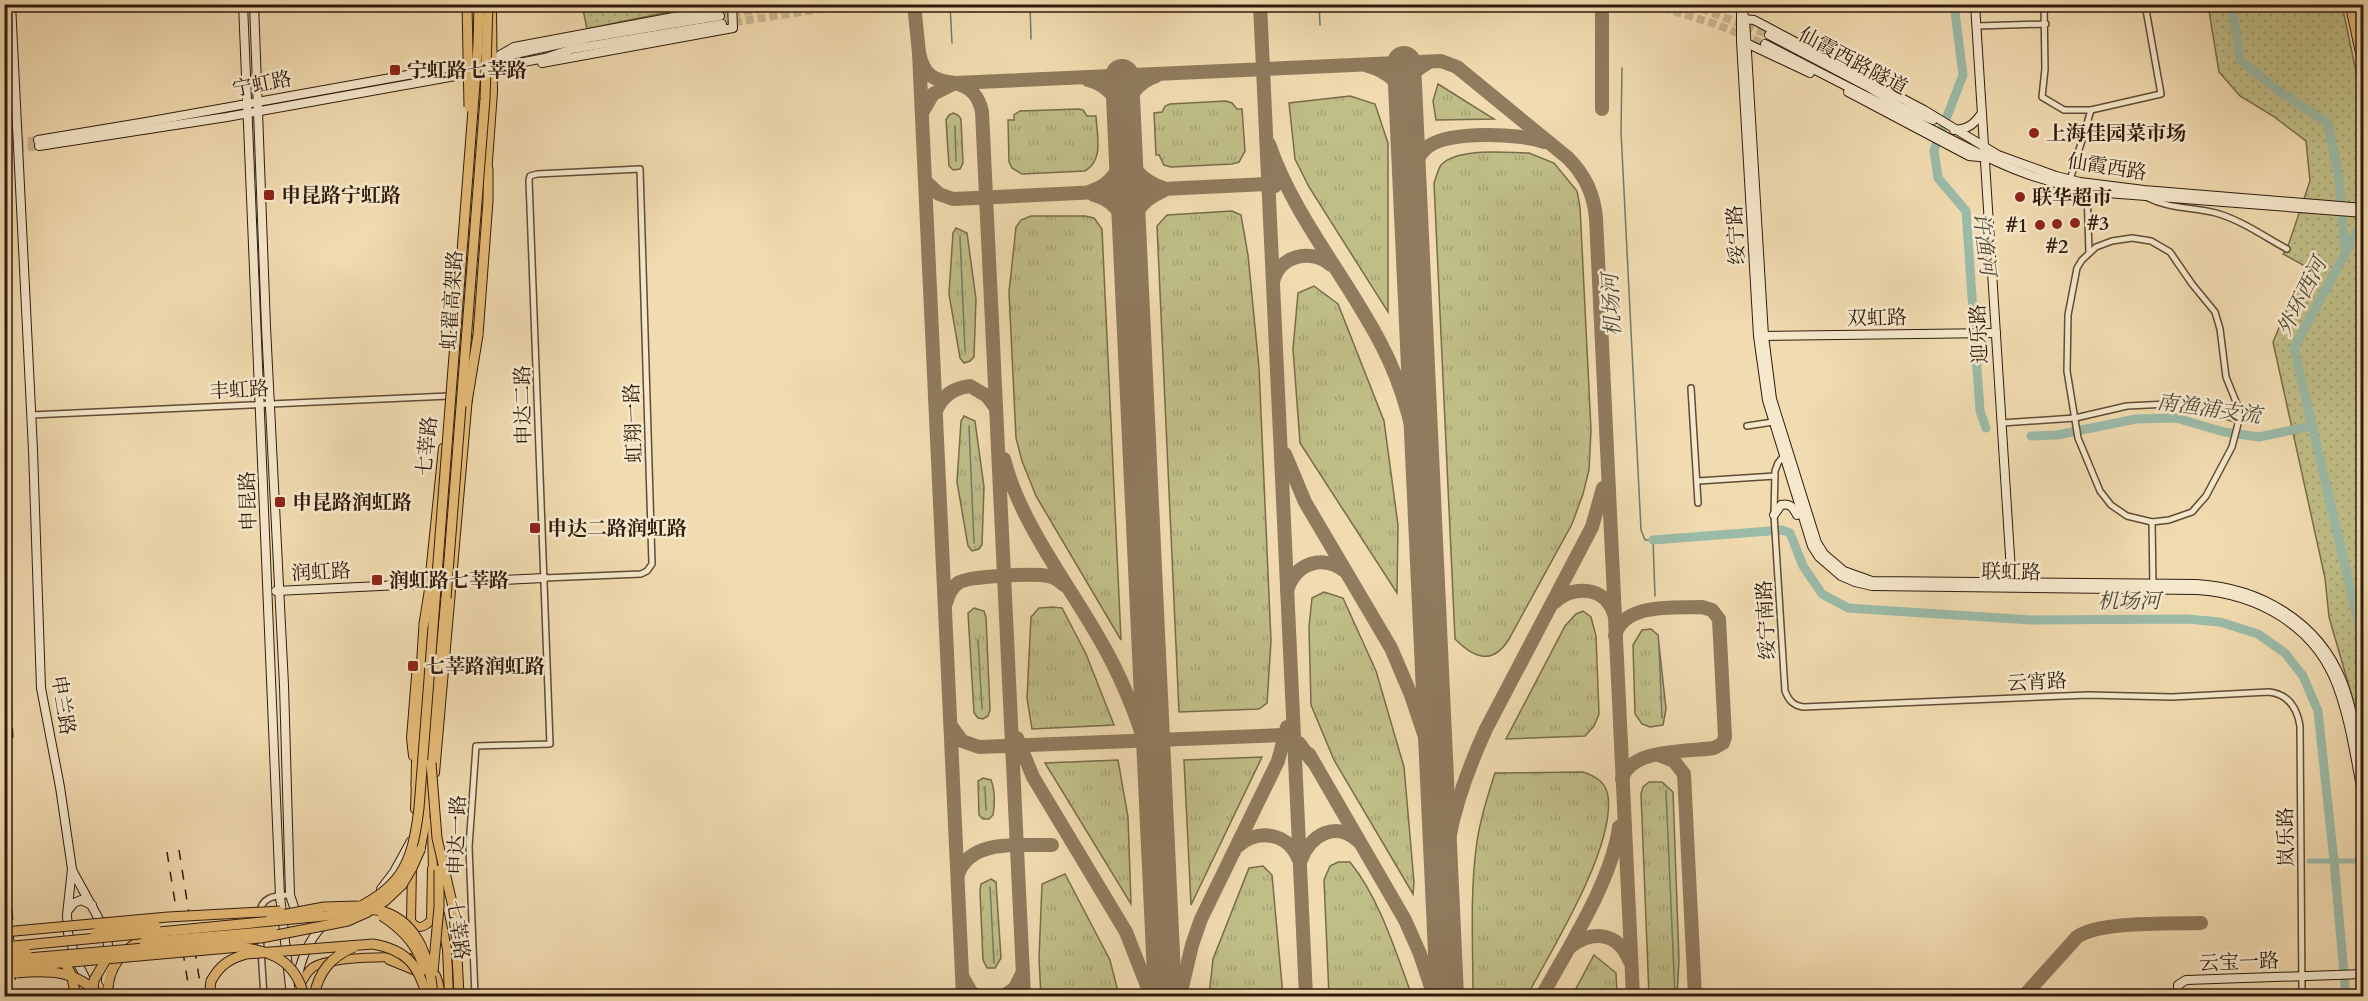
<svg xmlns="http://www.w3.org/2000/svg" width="2368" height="1001" font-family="Cardo,'Noto Serif SC',serif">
  <defs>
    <pattern id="grass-tufts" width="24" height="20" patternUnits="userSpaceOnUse" patternTransform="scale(1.5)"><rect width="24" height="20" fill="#c0be87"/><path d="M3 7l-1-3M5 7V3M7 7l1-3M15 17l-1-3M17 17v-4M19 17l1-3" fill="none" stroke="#a5a373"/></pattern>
    <pattern id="park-dots" width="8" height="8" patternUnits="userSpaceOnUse" patternTransform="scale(1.5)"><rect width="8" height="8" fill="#c0be87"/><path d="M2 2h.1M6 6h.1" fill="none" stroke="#a5a373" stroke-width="1.8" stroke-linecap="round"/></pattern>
  </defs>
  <rect width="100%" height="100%" fill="#f1dbb0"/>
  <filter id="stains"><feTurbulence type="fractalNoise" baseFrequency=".00333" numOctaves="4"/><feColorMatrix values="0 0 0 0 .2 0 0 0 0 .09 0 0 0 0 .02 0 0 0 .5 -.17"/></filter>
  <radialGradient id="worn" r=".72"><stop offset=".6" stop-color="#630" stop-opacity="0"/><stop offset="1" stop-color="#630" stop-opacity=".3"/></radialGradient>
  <!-- grass -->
  <g fill="url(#grass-tufts)" stroke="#786c4a" stroke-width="1.5">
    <path d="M 1438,84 L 1494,119 L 1436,120 L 1433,101 Z"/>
    <path d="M 1350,96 L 1375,104 L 1388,143 L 1388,312 L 1309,187 L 1295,159 L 1289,103 Z"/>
    <path d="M 1226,101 L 1232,103 L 1237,109 L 1242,109 L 1245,151 L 1239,162 L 1232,164 L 1171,167 L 1164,165 L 1159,155 L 1156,155 L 1154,113 L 1162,112 L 1165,106 L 1170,104 Z"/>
    <path d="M 1079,109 L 1083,110 L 1087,116 L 1096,116 C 1097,136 1104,160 1085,171 L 1022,174 L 1012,168 L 1009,162 L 1008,120 L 1014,120 L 1014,115 L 1020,111 Z"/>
    <path d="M 953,113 L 958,115 L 961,119 L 963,163 L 960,169 L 953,170 L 949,166 L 946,120 L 949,115 Z"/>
    <path d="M 1529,153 L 1554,163 L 1577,191 L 1580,207 L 1591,430 L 1589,470 L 1583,494 L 1572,524 L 1509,639 C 1493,665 1475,659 1455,639 L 1434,183 C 1436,178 1438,169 1441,165 C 1457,147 1507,153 1529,153 Z"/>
    <path d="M 1232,211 L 1241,215 L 1248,255 L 1259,368 L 1271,641 L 1267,703 L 1259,709 L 1179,712 L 1157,226 L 1167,215 Z"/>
    <path d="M 1031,216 L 1085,216 L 1094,218 L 1102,229 L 1121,640 L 1036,496 L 1022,461 L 1016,438 L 1009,292 L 1016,227 L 1021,220 Z"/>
    <path d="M 956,228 L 967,233 L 976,299 L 974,357 L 970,361 L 964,363 L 960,358 L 949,294 L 953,233 Z"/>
    <path d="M 1314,286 L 1338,304 L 1384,421 L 1398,525 L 1397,593 L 1300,443 L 1293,349 L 1298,293 Z"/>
    <path d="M 964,416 L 975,421 L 984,487 L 982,545 L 979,549 L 972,551 L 968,546 L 957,482 L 961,421 Z"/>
    <path d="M 1324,592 L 1343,598 L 1376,671 L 1404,767 L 1414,882 L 1413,894 L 1334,760 L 1311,705 L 1309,627 L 1312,598 Z"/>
    <path d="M 1052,607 L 1062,608 L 1086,654 L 1114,725 L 1032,729 L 1027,698 L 1031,617 L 1039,608 Z"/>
    <path d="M 974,608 L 984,611 L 986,617 L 990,710 L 988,716 L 983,719 L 978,718 L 974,713 L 968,613 Z"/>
    <path d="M 1583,611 L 1591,617 L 1596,636 L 1599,714 L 1594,726 L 1585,736 L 1506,739 L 1565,626 L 1576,614 Z"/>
    <path d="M 1651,629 L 1658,635 L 1666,709 L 1663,725 L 1650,727 L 1642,724 L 1635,714 L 1633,645 L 1642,630 Z"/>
    <path d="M 1262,757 L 1191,905 L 1184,760 Z"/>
    <path d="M 1118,760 L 1128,817 L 1131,904 L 1045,763 Z"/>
    <path d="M 1583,772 C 1595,776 1606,782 1608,796 C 1615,848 1552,949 1527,996 L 1473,996 C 1473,948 1470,897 1476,849 C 1479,823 1487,798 1495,773 Z"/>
    <path d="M 983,778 L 991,780 C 995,790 995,805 993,815 L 989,819 L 983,819 L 979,815 L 978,781 Z"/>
    <path d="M 1649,782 L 1662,782 L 1673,792 L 1679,960 L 1677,996 L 1649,996 L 1641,794 L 1643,787 Z"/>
    <path d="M 1338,862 L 1350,862 C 1380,899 1396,953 1412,996 L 1329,996 L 1324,880 L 1330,866 Z"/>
    <path d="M 1263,866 L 1272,875 L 1283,996 L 1209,996 L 1213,959 L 1249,868 Z"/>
    <path d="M 1065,874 L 1110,960 L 1119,996 L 1041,996 L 1039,959 L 1042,884 Z"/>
    <path d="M 991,879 L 996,882 L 1001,958 L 995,968 L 987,968 L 983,960 L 980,891 L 981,884 Z"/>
    <path d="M 1594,955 L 1616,973 L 1617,996 L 1572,996 Z"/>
  </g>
  <!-- park -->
  <g fill="url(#park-dots)" stroke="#786c4a" stroke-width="1.5">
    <path d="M 582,5 L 582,4 L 702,5 L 587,29 Z"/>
    <path d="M 2208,5 L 2342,5 L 2363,105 L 2363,748 L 2353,700 L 2329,617 L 2325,578 L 2273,342 L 2305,266 L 2283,254 L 2287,249 L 2310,181 L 2306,141 L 2273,116 L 2240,96 L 2219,72 Z"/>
  </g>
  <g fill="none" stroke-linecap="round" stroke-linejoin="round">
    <!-- stream -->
    <g stroke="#707b6b" stroke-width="1.5">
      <path d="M 950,4 L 952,43"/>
      <path d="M 1030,4 L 1031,39"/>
      <path d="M 1319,4 L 1320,25"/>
      <path d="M 1622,68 L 1621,131 L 1641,530 L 1645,540 L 1653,540 L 1655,596"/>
      <path d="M 955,126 L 956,161"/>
      <path d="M 960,236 L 965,351"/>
      <path d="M 969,426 L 974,543"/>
      <path d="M 2356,617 L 2364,618"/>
      <path d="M 978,640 L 982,709"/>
      <path d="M 1659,646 L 1662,718"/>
      <path d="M 985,787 L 986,810"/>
      <path d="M 1666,791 L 1675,996"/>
      <path d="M 990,887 L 994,963"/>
    </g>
    <!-- canal -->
    <path stroke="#9bbba9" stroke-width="5" d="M 2309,861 L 2364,861"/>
    <!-- river -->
    <g stroke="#9bbba9" stroke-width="9">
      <path d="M 1954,4 L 1963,75 L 1934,150 L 1938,178 L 1966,211 L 1980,411 L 1986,428"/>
      <path d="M 2232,4 L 2240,60 L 2276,89 L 2328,123 L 2339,178 L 2345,254"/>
      <path d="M 2364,219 L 2294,348 L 2364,647"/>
      <path d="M 2031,436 L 2057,435 L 2136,419 L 2176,418 L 2224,432 L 2259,437 L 2311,426"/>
      <path d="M 1653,540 L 1782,530 L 1790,533 L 1803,566 L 1822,594 L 1848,608 L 2031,620 L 2187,619 L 2220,622 L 2258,634 L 2285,653 L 2303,676 L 2318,711 L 2334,861 L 2346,996"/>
    </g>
    <!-- taxiway -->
    <g stroke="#907b5e" stroke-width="14">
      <path d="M 914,4 L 919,53 L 963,996"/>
      <path d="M 1260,4 L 1306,996"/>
      <path d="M 919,53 C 924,75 933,81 955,83 L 1441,61 L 1457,67 L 1568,158 C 1584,174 1594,194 1596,218 L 1633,996"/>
      <path d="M 1368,66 C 1387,71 1401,84 1406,103"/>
      <path d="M 1088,80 C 1108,85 1119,99 1124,119"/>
      <path d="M 1405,91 L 1411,74 L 1429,62"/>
      <path d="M 1602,109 L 1602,4"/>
      <path d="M 923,111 L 933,94 L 955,83 C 971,87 979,96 982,112 L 1024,996"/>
      <path d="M 1124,119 C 1127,99 1135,83 1156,76"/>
      <path d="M 1269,144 C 1294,217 1346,276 1381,344 C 1406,391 1418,445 1424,498"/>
      <path d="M 1125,145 C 1129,167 1142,181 1163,188"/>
      <path d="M 925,181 L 939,194 L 953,199 L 1267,184 L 1275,186"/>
      <path d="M 1409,182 C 1413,168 1417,155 1429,146 C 1450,131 1521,133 1544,142"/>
      <path d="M 1091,191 C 1111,186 1122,167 1125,147"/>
      <path d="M 1094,195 C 1113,200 1124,214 1128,234"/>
      <path d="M 1130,239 C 1131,214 1141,201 1163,191"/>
      <path d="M 1273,282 C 1279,255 1312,248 1331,265"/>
      <path d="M 936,411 C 942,396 953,388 970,386 L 987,396 L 996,408"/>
      <path d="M 1285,454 L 1305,502 L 1391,648 L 1411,695 L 1425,737 L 1439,819"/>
      <path d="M 1004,459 C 1022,530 1078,595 1111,660 C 1123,683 1137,717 1144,741 C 1151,768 1154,799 1157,827"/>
      <path d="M 1287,590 C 1296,563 1322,554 1345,571"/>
      <path d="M 1555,602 C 1573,584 1606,587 1614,614"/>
      <path d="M 946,603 C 948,595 951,588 958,583 C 968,576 1035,573 1048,576 C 1055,577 1059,580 1064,585"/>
      <path d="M 1615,636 C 1623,602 1676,608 1702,607 L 1712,610 L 1719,619 L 1725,737 L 1723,743 L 1714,748 C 1688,752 1630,748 1622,779"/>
      <path d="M 951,726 L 962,741 L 979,747 L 1282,735 L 1299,743 L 1312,761"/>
      <path d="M 1017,738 L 1033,777 L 1126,932 L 1151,996"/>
      <path d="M 1309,754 L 1405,920 L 1420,954 L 1434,996"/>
      <path d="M 1659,755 L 1674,761 L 1684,774 L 1695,996"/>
      <path d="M 1238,846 C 1257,829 1287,832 1298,858"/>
      <path d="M 1301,860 C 1310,835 1336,820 1358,841"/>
      <path d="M 958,874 C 971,838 1020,846 1052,845"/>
      <path d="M 1444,923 C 1444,895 1445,867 1449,839 C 1456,801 1470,764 1486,729 L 1592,527 L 1603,488"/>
      <path d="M 1570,947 C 1592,930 1618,932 1629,960"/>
      <path d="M 963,978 L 971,992 L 977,996"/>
      <path d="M 1981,995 L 1982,996"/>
      <path d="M 1004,996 L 1015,988 L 1022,974"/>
      <path d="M 1180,996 L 1192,945 L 1201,919 L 1278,761 L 1287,727"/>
      <path d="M 1542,996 C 1569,946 1611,883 1619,827"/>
      <path d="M 2024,996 L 2077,937 C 2100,921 2171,924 2201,923"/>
    </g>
    <!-- runway -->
    <g stroke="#907b5e" stroke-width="34">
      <path d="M 1404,63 L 1447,996"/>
      <path d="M 1122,76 L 1165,996"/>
    </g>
    <!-- secondary-tunnel -->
    <g stroke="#cab58f" stroke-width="8" stroke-dasharray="8 4" stroke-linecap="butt">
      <path d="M 1651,4 L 1715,24 L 1765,44"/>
      <path d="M 1690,4 L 1769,35"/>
      <path d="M 720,16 L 789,4"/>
      <path d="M 722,24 L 854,4"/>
      <path d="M 4,144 L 38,140"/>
      <path d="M 4,151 L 39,146"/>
    </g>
    <!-- street casing -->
    <g stroke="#604b36" stroke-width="8">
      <g id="street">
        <path d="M 2044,4 L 2045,69 L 2042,97 L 2064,110 L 2091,110 L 2161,94 L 2145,4"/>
        <path d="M 1976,26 L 2046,24"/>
        <path d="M 2070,180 L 2091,110"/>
        <path d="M 2087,191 L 2089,252"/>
        <path d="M 2148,198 C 2170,209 2193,207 2216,213 C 2241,220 2265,237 2287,249"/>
        <path d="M 2132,238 L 2151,241 L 2170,252 L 2192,284 L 2215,312 L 2220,329 L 2226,377 L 2239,409 L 2239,420 L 2232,447 L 2206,496 L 2192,512 L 2169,520 L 2152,522 L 2127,516 L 2111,505 L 2100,491 L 2078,438 L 2067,371 L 2068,315 L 2077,268 L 2082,260 L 2096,247 L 2112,241 Z"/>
        <path d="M 1691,388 L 1698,503"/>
        <path d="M 31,415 L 449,396"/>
        <path d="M 2002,423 L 2075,418 L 2127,406 L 2168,404 L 2194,406 L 2239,420"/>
        <path d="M 1747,426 L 1773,422"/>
        <path d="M 1785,454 L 1778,463 L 1775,471 L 1774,515 L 1785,691 C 1789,701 1793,705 1803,707 L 2088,695 L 2172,697 L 2269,692 C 2288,694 2297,708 2300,726 L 2302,996"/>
        <path d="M 1698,481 L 1775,476"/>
        <path d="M 2152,522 L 2153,587"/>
        <path d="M 259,914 C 262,896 274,896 290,895"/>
        <path d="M 260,935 L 264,996"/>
        <path d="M 475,996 L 469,847 L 476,746 L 550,744 L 529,180 L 530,176 L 537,174 L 640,169 L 652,564 L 647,571 L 641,574 L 544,578"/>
      </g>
    </g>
    <!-- secondary casing -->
    <g stroke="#301b0d" stroke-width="10">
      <g id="secondary">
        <path d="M 11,4 L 33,450 L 41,688 L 60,787 L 72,869 L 67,915 L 68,933 L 77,962 L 89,985"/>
        <path d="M 243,4 L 280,896 L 291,996"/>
        <path d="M 254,4 L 266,327 L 284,685 L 290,895 L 295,910 L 300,914"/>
        <path d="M 1741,4 L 1741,41 L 1758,336 L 1767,400 L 1812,546 L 1819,557 L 1841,576 L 1855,582 L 1872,586 L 2197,590 C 2258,594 2315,626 2337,685 C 2351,722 2356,764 2364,802"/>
        <path d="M 1975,4 L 2012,587"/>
        <path d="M 1742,11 L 1745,19 L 1764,336 L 1772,399 L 1817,543 L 1824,554 L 1844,571 L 1872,581 L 2197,584 C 2260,588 2318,621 2342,681 C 2354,711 2357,744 2364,775"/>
        <path d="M 1743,19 L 1754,20 L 1924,110 L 1998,155 L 2056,176 L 2080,182 L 2144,190 L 2364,208"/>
        <path d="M 1769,35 L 1870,88 L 1901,107 L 1933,120"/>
        <path d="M 1742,41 L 1810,73"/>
        <path d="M 1765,44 C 1815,70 1865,96 1916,121 C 1981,155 2031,184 2107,193 L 2364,213"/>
        <path d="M 500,55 L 514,47 L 732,6"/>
        <path d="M 488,60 L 588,38 L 720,16"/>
        <path d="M 542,63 L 733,28 L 732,4"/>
        <path d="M 487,69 L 545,58 L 572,49 L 722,24"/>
        <path d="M 1848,92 L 1969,156 L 1979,157"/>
        <path d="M 1954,130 C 1969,129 1974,124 1982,113"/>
        <path d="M 38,140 L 146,122 L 474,63"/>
        <path d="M 39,146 L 227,117 L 472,73"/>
        <path d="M 1760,336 L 1996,333"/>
        <path d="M 1774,515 L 1781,505 C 1790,503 1793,507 1797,515"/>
        <path d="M 276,591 L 544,578"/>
        <path d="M 72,870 L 106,932 L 108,945 L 106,981"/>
        <path d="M 381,889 L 394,872 L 411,841"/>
        <path d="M 69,909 L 74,903 L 81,900 L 92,905"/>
        <path d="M 297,981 C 300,961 309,940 323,925"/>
        <path d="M 2178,996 L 2178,985 L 2186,980 L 2364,974"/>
      </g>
    </g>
    <!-- primary casing -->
    <g stroke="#301b0d" stroke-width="10">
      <g id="primary">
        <path d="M 487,175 L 493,92 L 492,11"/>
        <path d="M 429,584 L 443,448"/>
        <path d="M 413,756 L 411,738 L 417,664"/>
        <path d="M 435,773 L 468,397"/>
        <path d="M 415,809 L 416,780"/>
        <path d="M 432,821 L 433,874"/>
        <path d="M 412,867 L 411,921 C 417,930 424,928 431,920 L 432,869"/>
        <path d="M 440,914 L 447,949 L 449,996"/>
        <path d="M 389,960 L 416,971"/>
        <path d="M 295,995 C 300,986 304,975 312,968 C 325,957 406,954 422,961 C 436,968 439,982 441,996"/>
      </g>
    </g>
    <!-- highway casing -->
    <g stroke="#301b0d" stroke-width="11">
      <g id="highway">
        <path d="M 2350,4 L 2364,69"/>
        <path d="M 478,335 L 488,201 L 488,169"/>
        <path d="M 416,786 L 417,735 L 424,624"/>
        <path d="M 420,850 L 424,828 L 446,598"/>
        <path d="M 108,996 C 106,969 124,945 150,937"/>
        <path d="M 209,996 L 211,981"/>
      </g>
    </g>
    <!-- street -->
    <use href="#street" stroke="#f6e8cc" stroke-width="5"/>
    <!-- secondary -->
    <use href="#secondary" stroke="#f6e8cc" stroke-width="8"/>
    <!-- primary -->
    <use href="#primary" stroke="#e8be78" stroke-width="8"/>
    <!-- highway -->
    <use href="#highway" stroke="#e8be78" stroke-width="9"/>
    <!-- rail -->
    <g stroke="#301b0d" stroke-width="1.5" stroke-dasharray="10 10" stroke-linecap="butt">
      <path d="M 4,548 L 13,743"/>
      <path d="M 4,730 L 16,996"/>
      <path d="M 179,850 L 202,996"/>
      <path d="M 167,852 L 190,996"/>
    </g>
    <!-- highway-bridge casing -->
    <g stroke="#301b0d" stroke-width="11" stroke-linecap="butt">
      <g id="highway-bridge">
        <path d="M 467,4 L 469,107"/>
        <path d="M 467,402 L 478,335"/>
        <path d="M 446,598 L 485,99 L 488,4"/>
        <path d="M 424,624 L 431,580"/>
        <path d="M 431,763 L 437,838 L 453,907 L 456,935 L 459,996"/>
        <path d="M 371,909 C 376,911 381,910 385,912 C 420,924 431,964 433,996"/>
        <path d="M 382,916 C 402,929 419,946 424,970"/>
        <path d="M 271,917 L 324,907 L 358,906"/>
        <path d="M 4,932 L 168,917 L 280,911"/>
        <path d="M 95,933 L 114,929 L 156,926"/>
        <path d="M 144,942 L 273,931"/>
        <path d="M 4,947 L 345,914 C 400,888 412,868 419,808 C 439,554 460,300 478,45 L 479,4"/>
        <path d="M 4,954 L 27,953"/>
        <path d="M 4,960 L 261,938 L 348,921 L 366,913 L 385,901 L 402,885 L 412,868 L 420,850"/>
        <path d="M 63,960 L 71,974 L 76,996"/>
        <path d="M 4,968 L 240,947 C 273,951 296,962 304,996"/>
        <path d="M 433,972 L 439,907 L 439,870"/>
        <path d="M 16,973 C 49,970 77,970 100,996"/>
        <path d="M 211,981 C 220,965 229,959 246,954 L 373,944 C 407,950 418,965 427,996"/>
        <path d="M 92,996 L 94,980 L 107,958"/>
        <path d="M 314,996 C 319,971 331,957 354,947"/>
      </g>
    </g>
    <!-- highway-bridge -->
    <use href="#highway-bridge" stroke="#e8be78" stroke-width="9"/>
  </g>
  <!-- markers -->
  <g fill="#8f2418" stroke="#f6e8cc" stroke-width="2">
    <rect x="389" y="64" width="12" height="12" rx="3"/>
    <circle cx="2034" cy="133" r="6"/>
    <rect x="263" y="189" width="12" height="12" rx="3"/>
    <circle cx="2020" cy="197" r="6"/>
    <circle cx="2075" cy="223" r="6"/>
    <circle cx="2057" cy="224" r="6"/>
    <circle cx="2040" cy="225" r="6"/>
    <rect x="274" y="496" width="12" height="12" rx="3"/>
    <rect x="529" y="522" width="12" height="12" rx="3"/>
    <rect x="371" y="574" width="12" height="12" rx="3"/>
    <rect x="407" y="660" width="12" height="12" rx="3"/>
  </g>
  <g text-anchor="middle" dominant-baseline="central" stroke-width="5" stroke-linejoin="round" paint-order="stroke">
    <!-- street labels -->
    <g font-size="20" fill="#301b0d" stroke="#f6e8cc">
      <text transform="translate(1853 61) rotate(28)">仙霞西路隧道</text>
      <text transform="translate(262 84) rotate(-11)">宁虹路</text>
      <text transform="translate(2107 167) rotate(9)">仙霞西路</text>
      <text transform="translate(1736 235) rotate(-93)">绥宁路</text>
      <text transform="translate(452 300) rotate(-86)">虹翟高架路</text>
      <text transform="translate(1877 318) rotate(-1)">双虹路</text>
      <text transform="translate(1979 334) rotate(-93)">迎乐路</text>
      <text transform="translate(239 390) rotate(-3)">丰虹路</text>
      <text transform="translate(523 405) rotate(-91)">申达二路</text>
      <text transform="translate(633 423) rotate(-92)">虹翔一路</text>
      <text transform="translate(427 446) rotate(-84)">七莘路</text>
      <text transform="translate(248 501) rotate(-92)">申昆路</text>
      <text transform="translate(321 572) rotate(-3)">润虹路</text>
      <text transform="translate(2011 572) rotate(1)">联虹路</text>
      <text transform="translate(1766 620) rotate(-93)">绥宁南路</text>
      <text transform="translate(2037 682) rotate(-3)">云宵路</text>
      <text transform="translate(63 705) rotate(81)">申兰路</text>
      <text transform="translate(457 835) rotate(-88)">申达一路</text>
      <text transform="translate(2286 837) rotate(-91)">岚乐路</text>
      <text transform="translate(458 930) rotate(82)">七莘路</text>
      <text transform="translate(2239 962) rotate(-2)">云宝一路</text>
    </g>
    <!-- poi labels -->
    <g font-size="20" font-weight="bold" fill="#301b0d" stroke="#f6e8cc" text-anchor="start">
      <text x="407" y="70">宁虹路七莘路</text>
      <text x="2046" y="133">上海佳园菜市场</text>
      <text x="281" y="195">申昆路宁虹路</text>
      <text x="2032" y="197">联华超市</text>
      <text x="2087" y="223">#3</text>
      <text x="2028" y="225" text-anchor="end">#1</text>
      <text x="2057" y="246" text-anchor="middle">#2</text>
      <text x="292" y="502">申昆路润虹路</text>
      <text x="547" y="528">申达二路润虹路</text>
      <text x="389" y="580">润虹路七莘路</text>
      <text x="425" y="666">七莘路润虹路</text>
    </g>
    <!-- water labels -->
    <g font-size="21" font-style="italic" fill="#504b3c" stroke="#f6e8cc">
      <text transform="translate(1984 244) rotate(83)">许渔河</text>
      <text transform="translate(2302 297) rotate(-63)">外环西河</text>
      <text transform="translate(1612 305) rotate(-93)">机场河</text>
      <text transform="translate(2209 409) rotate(8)">南渔浦支流</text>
      <text x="2129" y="601">机场河</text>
    </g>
  </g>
  <!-- margin -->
  <rect width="2368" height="1001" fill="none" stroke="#f1dbb0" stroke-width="24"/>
  <rect x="6" y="6" width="2356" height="989" fill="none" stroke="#301b0d" stroke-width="3"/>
  <rect x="12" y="12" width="2344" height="977" fill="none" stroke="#301b0d" stroke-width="1.5"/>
  <rect width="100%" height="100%" filter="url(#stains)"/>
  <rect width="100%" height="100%" fill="url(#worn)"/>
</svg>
